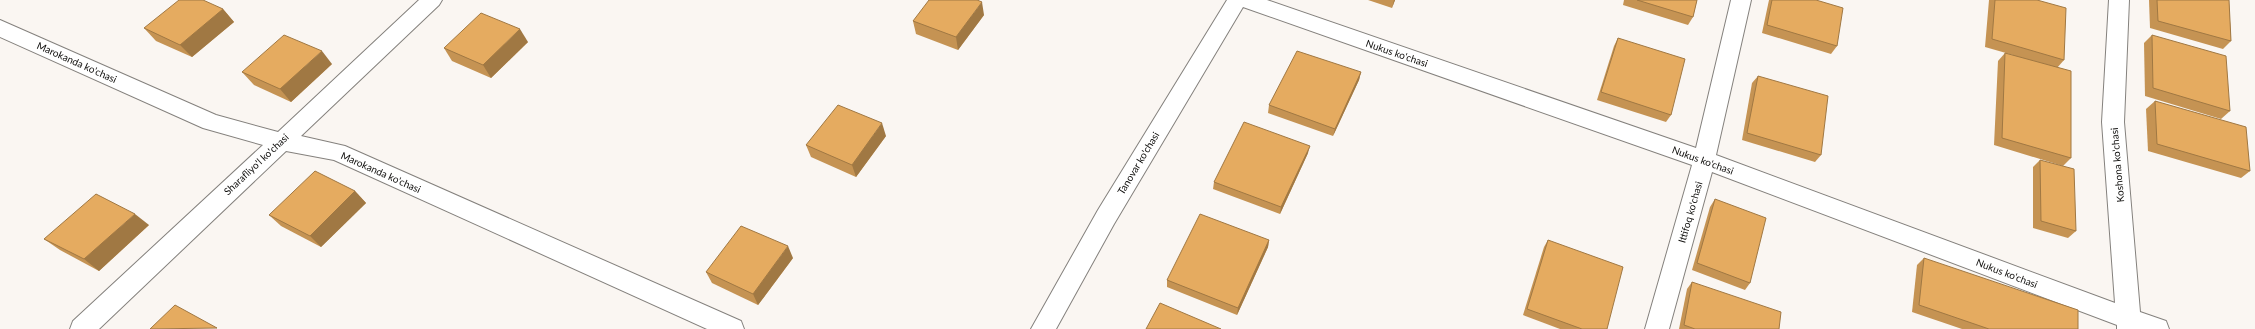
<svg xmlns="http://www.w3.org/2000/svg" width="2255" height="329" font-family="Lato,sans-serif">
  <rect width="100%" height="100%" fill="#faf6f2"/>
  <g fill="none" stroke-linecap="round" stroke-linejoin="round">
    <!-- street casing -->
    <g stroke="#84817d" stroke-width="2">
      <g id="street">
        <path d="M 419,0 L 442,0 L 439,5 L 301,136 L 345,146 L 741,321 L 744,329 L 707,329 L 334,160 L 286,151 L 99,329 L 70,329 L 73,321 L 263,145 L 203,128 L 0,37 L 0,20 L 216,115 L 278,132 Z"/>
        <path d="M 1227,0 L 1267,0 L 1696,148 L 1731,0 L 1751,0 L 1716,155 L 2115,303 L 2102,122 L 2109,0 L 2129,0 L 2124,122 L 2140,312 L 2166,321 L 2169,329 L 2117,329 L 2117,325 L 1712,172 L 1669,329 L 1645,329 L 1692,165 L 1243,7 L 1114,224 L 1056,329 L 1031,329 L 1098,210 Z"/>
      </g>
    </g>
    <!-- street -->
    <use href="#street" fill="#fff" fill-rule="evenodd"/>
  </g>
  <!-- wall -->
  <g fill="#c59353">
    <path d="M 1368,0 L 1395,0 L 1392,8 Z"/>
    <path d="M 1624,0 L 1697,0 L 1693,17 L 1688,25 L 1623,5 Z"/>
    <path d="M 1769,0 L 1816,0 L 1837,46 L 1831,54 L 1762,33 Z"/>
    <path d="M 1989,0 L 2037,0 L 2064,60 L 2057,68 L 2071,158 L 2063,166 L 1994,145 L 1998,61 L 2005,53 L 2013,55 L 1985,47 Z"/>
    <path d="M 2149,0 L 2229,0 L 2231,41 L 2223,49 L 2150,28 Z"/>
    <path d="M 223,9 L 234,22 L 192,57 L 156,41 L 144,28 Z"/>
    <path d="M 984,15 L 958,50 L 916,34 L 913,21 Z"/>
    <path d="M 2152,35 L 2230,111 L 2221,119 L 2145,96 L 2144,43 Z"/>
    <path d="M 1618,38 L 1671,115 L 1666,122 L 1597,100 L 1614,46 Z"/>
    <path d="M 528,42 L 491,78 L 452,61 L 444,48 Z"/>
    <path d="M 332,64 L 291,102 L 254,85 L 242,72 Z"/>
    <path d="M 1361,72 L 1359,80 L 1333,136 L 1268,113 L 1269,105 Z"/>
    <path d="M 1758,76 L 1821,155 L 1815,162 L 1742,140 L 1752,83 Z"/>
    <path d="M 2155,101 L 2250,171 L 2241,178 L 2148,151 L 2146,109 Z"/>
    <path d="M 886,136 L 856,177 L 811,157 L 806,145 Z"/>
    <path d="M 1308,153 L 1280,214 L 1213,189 L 1214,182 Z"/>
    <path d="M 2040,160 L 2076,231 L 2068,238 L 2033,228 L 2033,167 Z"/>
    <path d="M 355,191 L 366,203 L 321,247 L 281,226 L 269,215 Z"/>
    <path d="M 1715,199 L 1750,283 L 1745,290 L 1692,270 L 1710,207 Z"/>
    <path d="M 149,225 L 99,271 L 60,250 L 44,239 Z"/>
    <path d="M 1269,240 L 1268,247 L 1237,315 L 1167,287 L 1167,280 Z"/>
    <path d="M 1548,240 L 1607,329 L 1560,329 L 1523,315 L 1544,247 Z"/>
    <path d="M 793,258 L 758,305 L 712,283 L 706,272 Z"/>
    <path d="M 1924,258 L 2078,329 L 1962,329 L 1912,312 L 1917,265 Z"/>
    <path d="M 1692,282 L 1779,329 L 1679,329 L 1687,289 Z"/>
  </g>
  <!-- shaded-wall -->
  <g fill="#a07843">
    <path d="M 1394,0 L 1395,0 L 1392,8 Z"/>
    <path d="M 982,2 L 984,15 L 958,50 L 956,37 Z"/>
    <path d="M 223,9 L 234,22 L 192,57 L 180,45 Z"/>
    <path d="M 520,29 L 528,42 L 491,78 L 483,65 Z"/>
    <path d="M 322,51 L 332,64 L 291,102 L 280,89 Z"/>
    <path d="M 1361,72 L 1359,80 L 1333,136 L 1335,129 Z"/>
    <path d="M 882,123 L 886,136 L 856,177 L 852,165 Z"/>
    <path d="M 1310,146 L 1308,153 L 1280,214 L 1281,207 Z"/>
    <path d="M 355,191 L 366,203 L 321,247 L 310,236 Z"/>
    <path d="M 135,214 L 149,225 L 99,271 L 84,259 Z"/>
    <path d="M 1269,240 L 1268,247 L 1237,315 L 1238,308 Z"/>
    <path d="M 788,246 L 793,258 L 758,305 L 753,294 Z"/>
  </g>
  <!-- building -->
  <g fill="#e5ab60" stroke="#a07843">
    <path d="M 179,0 L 203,0 L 223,9 L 180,45 L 144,28 Z"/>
    <path d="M 929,0 L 977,0 L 982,2 L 956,37 L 913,21 Z"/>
    <path d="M 1637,0 L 1697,0 L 1693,17 Z"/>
    <path d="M 1772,0 L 1816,0 L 1843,8 L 1837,46 L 1767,25 Z"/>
    <path d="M 1995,0 L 2037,0 L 2066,8 L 2064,60 L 1992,39 Z"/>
    <path d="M 2157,0 L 2229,0 L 2231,41 L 2158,21 Z"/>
    <path d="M 481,13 L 520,29 L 483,65 L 444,48 Z"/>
    <path d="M 284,35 L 322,51 L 280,89 L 242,72 Z"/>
    <path d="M 2152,35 L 2226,56 L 2230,111 L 2153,88 Z"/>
    <path d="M 1618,38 L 1685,59 L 1671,115 L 1601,92 Z"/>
    <path d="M 1297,51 L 1361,72 L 1335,129 L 1269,105 Z"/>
    <path d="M 2005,53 L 2071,71 L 2071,158 L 2002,138 Z"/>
    <path d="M 1758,76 L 1828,96 L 1821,155 L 1747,133 Z"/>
    <path d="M 2155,101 L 2246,127 L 2250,171 L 2157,144 Z"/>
    <path d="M 838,105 L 882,123 L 852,165 L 806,145 Z"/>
    <path d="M 1244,122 L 1310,146 L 1281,207 L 1214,182 Z"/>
    <path d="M 2040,160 L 2074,169 L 2076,231 L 2041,221 Z"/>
    <path d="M 315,171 L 355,191 L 310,236 L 269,215 Z"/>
    <path d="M 96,194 L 135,214 L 84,259 L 44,239 Z"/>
    <path d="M 1715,199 L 1766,218 L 1750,283 L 1697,263 Z"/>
    <path d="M 1200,214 L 1269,240 L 1238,308 L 1167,280 Z"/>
    <path d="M 741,226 L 788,246 L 753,294 L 706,272 Z"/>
    <path d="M 1548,240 L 1623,267 L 1607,329 L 1582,329 L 1527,309 Z"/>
    <path d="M 1924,258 L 2078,310 L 2078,329 L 1989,329 L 1919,305 Z"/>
    <path d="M 1692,282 L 1781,312 L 1779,329 L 1695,329 L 1684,325 Z"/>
    <path d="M 1160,303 L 1221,329 L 1146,329 Z"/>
    <path d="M 175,305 L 217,328 L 150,329 Z"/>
  </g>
  <g text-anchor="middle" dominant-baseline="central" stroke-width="3.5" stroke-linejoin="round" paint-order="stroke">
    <!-- street labels -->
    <g font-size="10" fill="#0e0d0b" stroke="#fff">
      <text transform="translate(1397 53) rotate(19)">Nukus ko'chasi</text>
      <text transform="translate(77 62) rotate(24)">Marokanda ko'chasi</text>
      <text transform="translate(1703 160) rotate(20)">Nukus ko'chasi</text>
      <text transform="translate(1138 163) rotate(-59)">Tanovar ko'chasi</text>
      <text transform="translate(256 164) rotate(-43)">Sharafliyo'l ko'chasi</text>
      <text transform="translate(2117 165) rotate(-95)">Koshona ko'chasi</text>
      <text transform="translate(381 172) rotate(24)">Marokanda ko'chasi</text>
      <text transform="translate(1690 212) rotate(-74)">Ittifoq ko'chasi</text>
      <text transform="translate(2007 273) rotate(21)">Nukus ko'chasi</text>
    </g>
  </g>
</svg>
